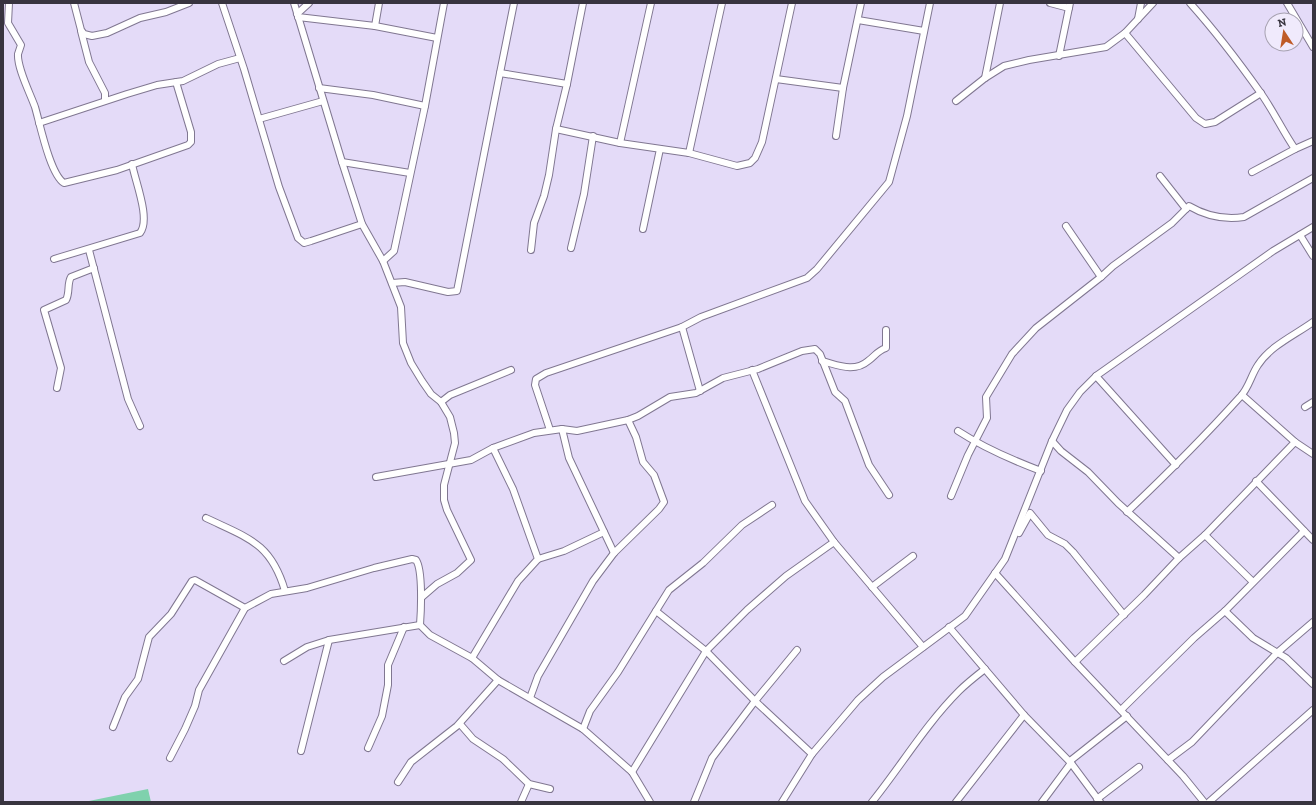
<svg xmlns="http://www.w3.org/2000/svg" width="1316" height="805" font-family="'Zilla Slab',serif">
  <rect width="100%" height="100%" fill="#e4dbf8"/>
  <!-- green -->
  <path fill="#7fd1ad" d="M 148,789 L 151,802 L 84,802 Z"/>
  <g fill="none" stroke-linecap="round" stroke-linejoin="round">
    <!-- minor casing -->
    <g stroke="#807791" stroke-width="8">
      <g id="minor">
        <path d="M 9,3 L 8,23 L 21,45 C 20,48 19,51 18,54 C 17,68 30,93 35,107 C 40,124 50,174 64,183 L 117,170 L 188,145 L 191,142 L 191,132 L 176,82"/>
        <path d="M 74,3 L 81,30 L 84,34 L 92,36 L 107,33 L 140,18 L 166,12 L 189,3"/>
        <path d="M 222,3 L 244,69 L 279,187 L 298,238 L 304,243 L 311,241 L 362,224"/>
        <path d="M 294,3 L 342,162 L 362,224 L 383,261 L 401,307 L 403,343 L 411,363 L 422,381 L 431,394 L 441,402 L 450,417 L 454,433 L 455,443 L 444,485 L 444,500 L 447,510 L 471,560 L 457,573 L 437,584 L 422,597"/>
        <path d="M 514,3 L 500,73 L 567,84"/>
        <path d="M 1050,3 L 1069,8"/>
        <path d="M 1190,3 C 1215,31 1238,61 1260,92 C 1273,110 1282,130 1295,149"/>
        <path d="M 1287,3 L 1313,47"/>
        <path d="M 297,14 L 309,3"/>
        <path d="M 298,17 L 375,26 L 437,38"/>
        <path d="M 1138,19 L 1141,3"/>
        <path d="M 858,20 L 924,31"/>
        <path d="M 375,26 L 379,3"/>
        <path d="M 81,31 L 89,62 L 105,93 L 105,100"/>
        <path d="M 1125,33 L 1196,118 L 1205,124 L 1215,122 L 1261,93"/>
        <path d="M 1059,56 L 1070,3"/>
        <path d="M 985,78 L 1000,3"/>
        <path d="M 776,79 L 843,88"/>
        <path d="M 319,88 L 373,95 L 425,106"/>
        <path d="M 956,101 L 985,78 L 1004,66 L 1029,60 L 1106,47 L 1125,33 L 1153,3"/>
        <path d="M 259,119 L 323,101"/>
        <path d="M 39,123 L 127,94 L 157,85 L 183,81 L 218,64 L 240,58"/>
        <path d="M 556,129 L 620,143 L 689,153 L 737,166 L 750,163 L 755,158 L 762,142 L 792,3"/>
        <path d="M 836,136 L 843,88 L 861,3"/>
        <path d="M 620,143 L 651,3"/>
        <path d="M 689,153 L 722,3"/>
        <path d="M 342,162 L 410,173"/>
        <path d="M 1252,172 L 1295,149 L 1313,141"/>
        <path d="M 1160,176 L 1186,209"/>
        <path d="M 1066,226 L 1101,277"/>
        <path d="M 643,229 L 660,149"/>
        <path d="M 1300,235 L 1313,256"/>
        <path d="M 571,248 L 584,194 L 593,136"/>
        <path d="M 89,250 L 128,399 L 140,426"/>
        <path d="M 531,250 L 534,223 L 544,196 L 549,175 L 556,129 L 567,84 L 583,3"/>
        <path d="M 54,259 L 140,233 C 151,219 135,181 132,164"/>
        <path d="M 383,261 L 394,251 L 425,106 L 444,3"/>
        <path d="M 392,283 L 405,282 L 448,292 L 457,291 L 500,73"/>
        <path d="M 682,327 L 700,391"/>
        <path d="M 822,361 C 838,365 854,373 868,361 C 875,356 877,351 886,348 L 886,330"/>
        <path d="M 752,370 L 805,501 L 834,542 L 923,647"/>
        <path d="M 1096,376 L 1176,465"/>
        <path d="M 57,388 L 61,368 L 44,310 L 66,300 C 70,293 67,283 71,277 L 94,268"/>
        <path d="M 1242,395 L 1295,442 L 1313,454"/>
        <path d="M 441,402 L 450,395 L 511,370"/>
        <path d="M 1305,407 L 1313,402"/>
        <path d="M 562,429 L 569,458 L 614,553"/>
        <path d="M 550,430 L 535,385 L 536,379 L 546,373 L 682,327 L 701,317 L 807,278 L 817,269 L 889,182 L 907,116 L 930,3"/>
        <path d="M 958,431 C 984,448 1012,460 1041,471"/>
        <path d="M 1052,441 L 1061,451 L 1088,472 L 1118,503 L 1179,558"/>
        <path d="M 376,477 L 471,460 L 493,448 L 534,433 L 562,429 L 577,431 L 628,420 L 638,416 L 670,397 L 696,393 L 723,378 L 758,369 L 802,351 L 815,349 L 820,354 L 835,392 L 845,401 L 869,465 L 889,495"/>
        <path d="M 1256,481 L 1313,540"/>
        <path d="M 951,496 L 968,455 L 987,418 L 986,397 L 1012,354 L 1036,328 L 1101,277 L 1113,266 L 1172,223 L 1189,206 C 1206,216 1224,220 1244,217 L 1313,178"/>
        <path d="M 1127,512 C 1166,475 1204,437 1240,397 C 1249,388 1251,375 1258,365 C 1270,346 1295,335 1313,322"/>
        <path d="M 206,518 C 248,538 271,543 285,591"/>
        <path d="M 1019,533 L 1030,513 L 1048,535 L 1065,544 L 1073,552 L 1124,615"/>
        <path d="M 1205,535 L 1253,582"/>
        <path d="M 538,559 L 564,551 L 604,532"/>
        <path d="M 995,573 L 1075,662 L 1183,776 L 1204,802"/>
        <path d="M 872,587 L 913,556"/>
        <path d="M 656,611 L 706,651 L 755,701 L 812,754"/>
        <path d="M 1225,611 L 1253,638 L 1286,658 L 1313,684"/>
        <path d="M 420,625 L 430,635 L 472,658 L 498,680 L 583,729 L 632,772 L 650,802"/>
        <path d="M 949,627 L 1024,715 L 1071,763 L 1100,802"/>
        <path d="M 472,658 L 518,581 L 538,559 L 513,489 L 493,448"/>
        <path d="M 284,661 L 307,647 L 329,640 L 420,625"/>
        <path d="M 1075,662 L 1144,595 L 1179,558 L 1205,535 L 1295,442"/>
        <path d="M 530,698 L 538,676 L 593,581 L 614,553 L 659,509 L 664,502 L 654,475 L 643,462 L 636,437 L 628,420"/>
        <path d="M 1121,710 L 1194,638 L 1225,611 L 1304,531"/>
        <path d="M 460,724 L 473,739 L 503,759 L 529,784 L 550,789"/>
        <path d="M 113,727 L 125,697 L 138,679 L 149,637 L 171,614 L 192,581 L 195,580 L 245,608"/>
        <path d="M 583,729 L 590,711 L 618,672 L 669,590 L 703,563 L 742,525 L 772,505"/>
        <path d="M 368,748 L 382,716 L 388,685 L 388,665 L 404,627"/>
        <path d="M 301,751 L 329,640"/>
        <path d="M 170,758 L 185,729 L 195,706 L 199,690 L 245,608 L 271,594 L 307,588 L 374,568 L 412,559 L 416,560 C 423,570 421,612 420,625"/>
        <path d="M 1168,760 L 1192,742 L 1278,652 L 1313,622"/>
        <path d="M 1070,761 L 1127,716"/>
        <path d="M 632,772 L 706,651 L 747,610 L 786,576 L 834,542"/>
        <path d="M 398,782 L 411,762 L 457,726 L 498,680"/>
        <path d="M 1097,799 L 1139,767"/>
        <path d="M 521,802 L 529,784"/>
        <path d="M 694,802 L 712,758 L 755,701 L 797,650"/>
        <path d="M 782,802 L 812,754 L 858,700 L 883,677 L 965,616 L 1005,559 L 1052,441 L 1067,410 L 1080,392 L 1096,376 L 1273,251 L 1313,227"/>
        <path d="M 872,802 C 901,766 926,724 959,691 C 967,683 976,676 985,669"/>
        <path d="M 956,802 L 1024,715"/>
        <path d="M 1042,802 L 1071,763"/>
        <path d="M 1209,802 L 1313,710"/>
      </g>
    </g>
    <!-- minor -->
    <use href="#minor" stroke="#fff" stroke-width="6"/>
  </g>
  <!-- border -->
  <rect width="1316" height="805" fill="none" stroke="#38343f" stroke-width="8"/>
  <!-- north arrow -->
  <g transform="translate(1284 32) rotate(348)"><circle r="19" fill="#f0eafc" stroke="#a6a1b0"/>
  <path d="M0-3L7 15L0 10L-7 15Z" fill="#bf5b27"/>
  <text y="-6" font-size="11" font-weight="bold" text-anchor="middle" fill="#38343f">N</text>
  </g>
</svg>
